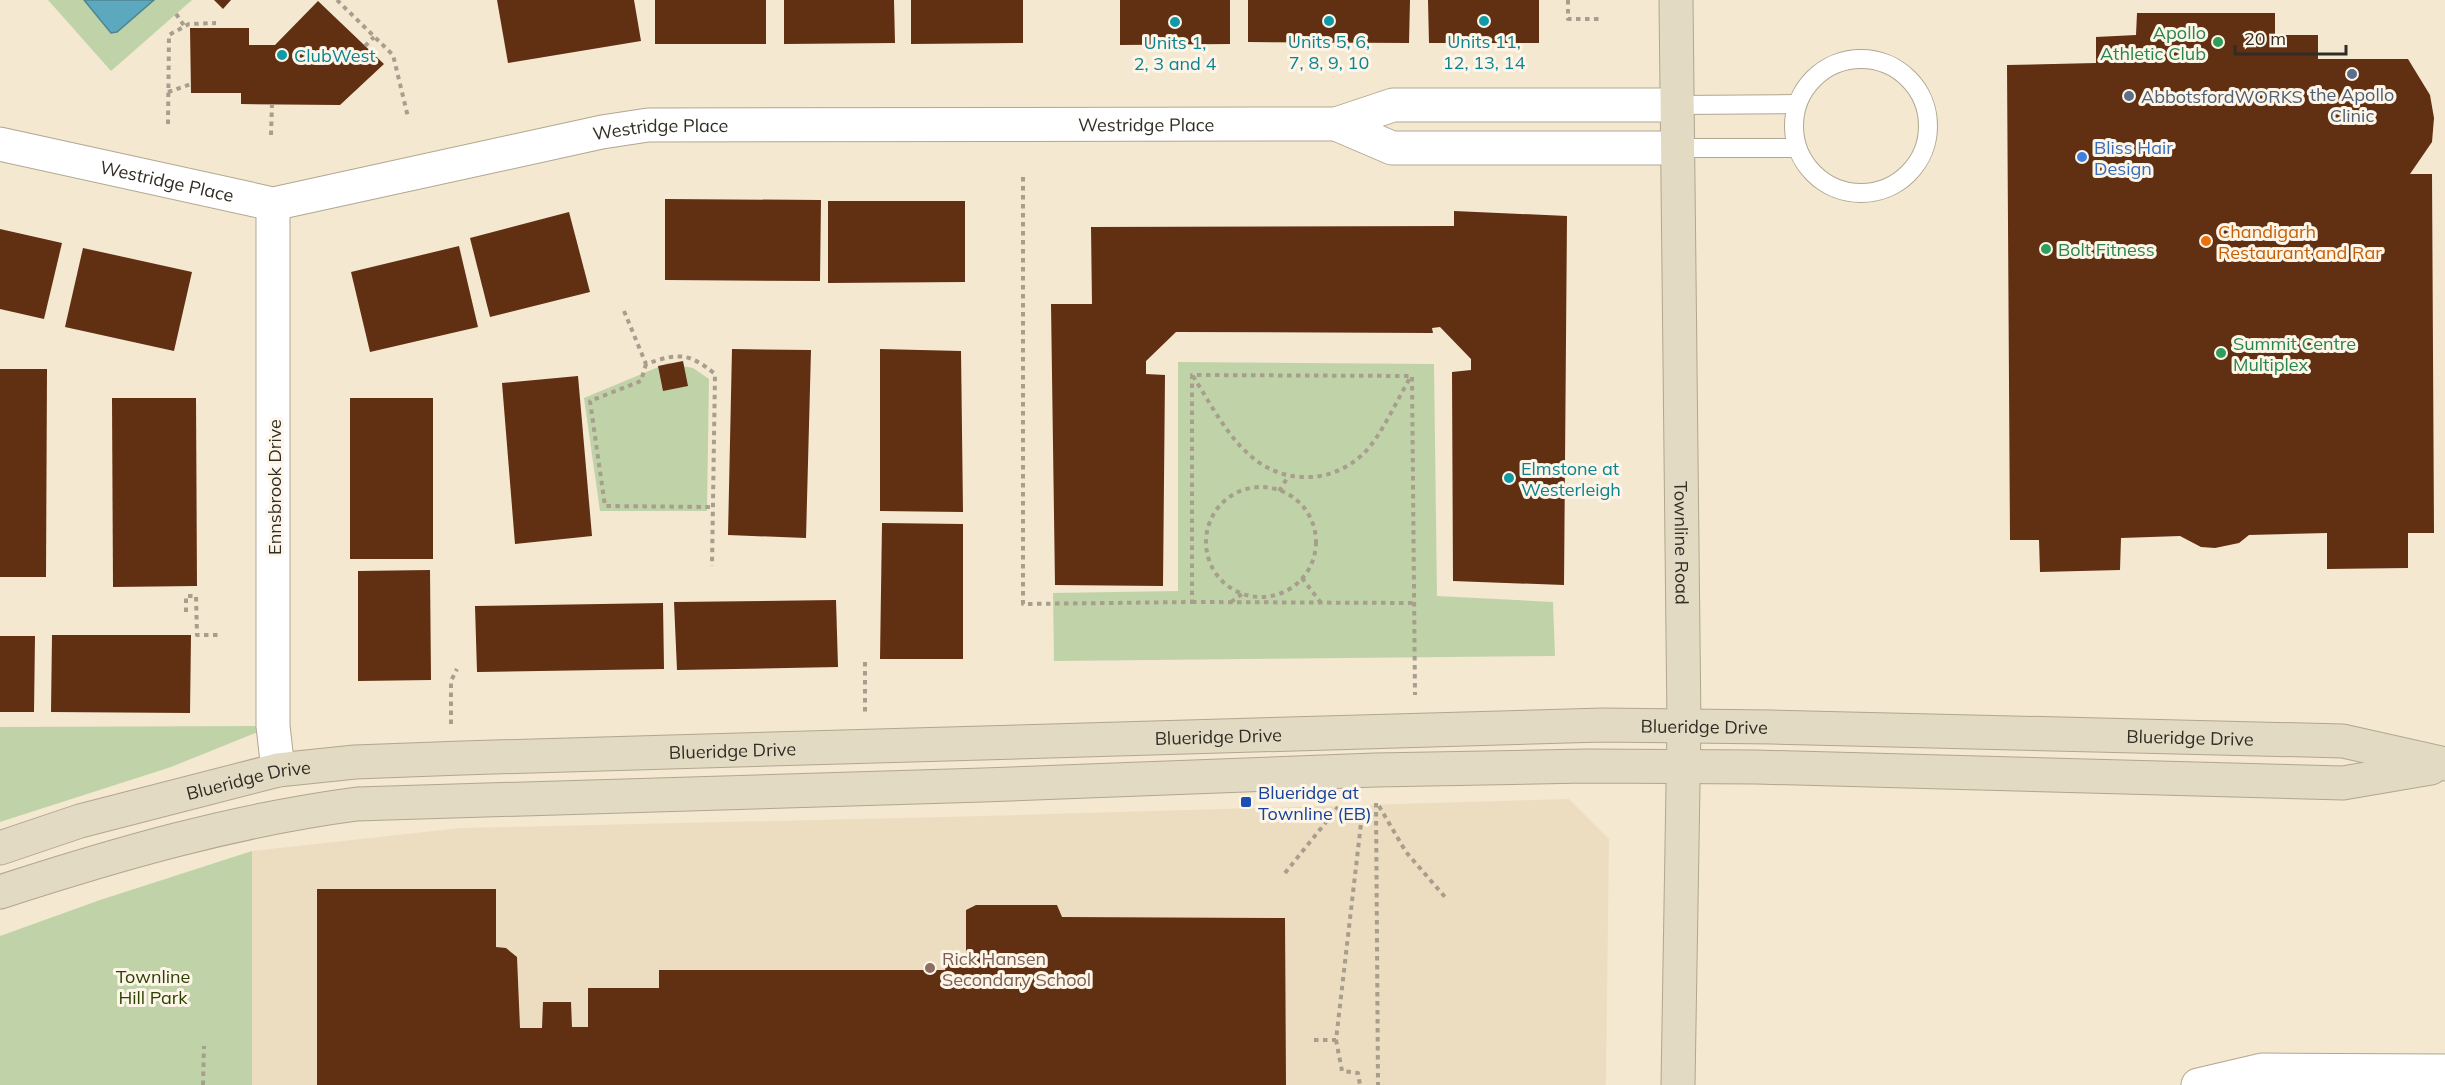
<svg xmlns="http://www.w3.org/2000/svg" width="2445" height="1085" font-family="Mulish,sans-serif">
  <rect width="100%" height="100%" fill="#f4e8d1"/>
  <!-- built -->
  <path fill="#edddc0" d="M 1569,799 L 1609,839 L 1606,1085 L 252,1085 L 252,851 L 461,828 L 945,817 Z"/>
  <!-- green -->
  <g fill="#c0d3a8">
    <path d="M 48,0 L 192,0 L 111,71 Z"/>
    <path d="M 1178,362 L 1434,364 L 1437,596 L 1553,602 L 1555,656 L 1054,661 L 1053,593 L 1178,591 Z"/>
    <path d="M 668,363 L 693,368 L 709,379 L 707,511 L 600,511 L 584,398 Z"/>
    <path d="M 273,726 L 171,767 L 0,822 L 0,727 Z"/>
    <path d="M 252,851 L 252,1085 L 0,1085 L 0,936 L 100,900 Z"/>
  </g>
  <!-- water -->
  <path fill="#5ca9bf" stroke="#4f8490" stroke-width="1.5" d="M 84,0 L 154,0 L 117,32 L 111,33 Z"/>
  <!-- building -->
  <g fill="#612f12">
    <path d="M 214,0 L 231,0 L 223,9 Z"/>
    <path d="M 497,0 L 634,0 L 641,41 L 508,63 Z"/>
    <rect x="655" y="0" width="111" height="44"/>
    <path d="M 784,0 L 894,0 L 895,43 L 784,44 Z"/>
    <path d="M 911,0 L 1023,0 L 1023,43 L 911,44 Z"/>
    <path d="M 1120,0 L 1230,0 L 1230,44 L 1120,45 Z"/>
    <path d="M 1248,0 L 1410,0 L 1409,43 L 1248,42 Z"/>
    <path d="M 1428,0 L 1539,0 L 1539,43 L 1429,43 Z"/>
    <path d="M 318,1 L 384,64 L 340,105 L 241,104 L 241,93 L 191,93 L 190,28 L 249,28 L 249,45 L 275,45 Z"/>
    <path d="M 2137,13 L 2275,13 L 2275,35 L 2318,35 L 2318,59 L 2408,59 L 2430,95 L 2434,118 L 2432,142 L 2410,174 L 2432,174 L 2434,533 L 2408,533 L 2408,568 L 2327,569 L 2327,533 L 2249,535 L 2239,543 L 2215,548 L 2201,547 L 2180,536 L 2121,538 L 2120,570 L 2040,572 L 2039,540 L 2010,540 L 2007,65 L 2096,63 L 2096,37 L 2136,35 Z"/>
    <path d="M 665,199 L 821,200 L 820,281 L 665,280 Z"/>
    <path d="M 828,201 L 965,201 L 965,282 L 828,283 Z"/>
    <path d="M 1454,211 L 1567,216 L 1564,585 L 1453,581 L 1452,372 L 1471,370 L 1471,359 L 1440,327 L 1432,328 L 1433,333 L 1176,332 L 1146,361 L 1146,374 L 1165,375 L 1163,586 L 1055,585 L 1051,304 L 1092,304 L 1091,227 L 1454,226 Z"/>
    <path d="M 569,212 L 590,292 L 490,317 L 470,238 Z"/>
    <path d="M 0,229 L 62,243 L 44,319 L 0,309 Z"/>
    <path d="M 459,246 L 478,327 L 370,352 L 351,272 Z"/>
    <path d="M 83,248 L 192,272 L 174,351 L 65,327 Z"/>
    <path d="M 732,349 L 811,350 L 806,538 L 728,535 Z"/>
    <path d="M 880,349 L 961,351 L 963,512 L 880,511 Z"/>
    <path d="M 683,361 L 688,386 L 663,391 L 658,366 Z"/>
    <path d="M 0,369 L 47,369 L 46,577 L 0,577 Z"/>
    <path d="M 578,376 L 592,536 L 515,544 L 502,383 Z"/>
    <path d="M 112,398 L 196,398 L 197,586 L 113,587 Z"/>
    <rect x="350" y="398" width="83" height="161"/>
    <path d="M 882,523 L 963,524 L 963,659 L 880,659 Z"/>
    <path d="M 430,570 L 431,680 L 358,681 L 358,571 Z"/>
    <path d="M 836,600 L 838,667 L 677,670 L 674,602 Z"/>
    <path d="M 663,603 L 664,669 L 477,672 L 475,606 Z"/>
    <path d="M 52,635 L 191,635 L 190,713 L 51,712 Z"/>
    <path d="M 0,636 L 35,636 L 34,712 L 0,712 Z"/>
    <path d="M 317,889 L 496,889 L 496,947 L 506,948 L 517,957 L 520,1028 L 542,1028 L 543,1002 L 571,1002 L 572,1027 L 588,1027 L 588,988 L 659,988 L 659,970 L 945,970 L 948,960 L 966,957 L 966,910 L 976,905 L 1057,905 L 1062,917 L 1285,918 L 1286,1085 L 317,1085 Z"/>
  </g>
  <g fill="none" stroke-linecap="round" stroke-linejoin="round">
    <!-- lane casing -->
    <g stroke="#b1a690" stroke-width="20">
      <g id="lane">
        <circle cx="1861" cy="126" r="67"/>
        <path d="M 1677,105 L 1797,104"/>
        <path d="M 1678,148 L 1797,148"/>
      </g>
    </g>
    <!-- street casing -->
    <g stroke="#b1a690" stroke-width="35">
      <g id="street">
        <path d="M 1336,124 L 1392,148 L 1678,148"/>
        <path id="s1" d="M 0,144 L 273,204 L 602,132 L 648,125 L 1336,124 L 1393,105 L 1677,105"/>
        <path d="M 273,204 L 273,726 L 278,770"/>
        <path d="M 2198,1085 L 2262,1070 L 2445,1071"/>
      </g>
    </g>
    <!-- secondary casing -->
    <g stroke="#b1a690" stroke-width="35">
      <g id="secondary">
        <path id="s2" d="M 1676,0 L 1684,726 L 1678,1085"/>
        <path id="s3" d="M 0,848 L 80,821 L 278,770 L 355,762 L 462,758 L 1603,725 L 1772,727 L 2343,741 L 2445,764"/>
        <path d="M 0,892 C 117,854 235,820 357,804 L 983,785 L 1375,770 L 1587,766 L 1756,767 L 2343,783 L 2431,768"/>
      </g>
    </g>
    <!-- path -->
    <g stroke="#a79e8d" stroke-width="4" stroke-dasharray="4.5 4.5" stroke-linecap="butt">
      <path d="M 337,0 L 393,55 L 408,117"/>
      <path d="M 1568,0 L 1568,19 L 1601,19"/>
      <path d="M 176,14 L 185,27"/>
      <path d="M 365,46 L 374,37"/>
      <path d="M 168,92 L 191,84"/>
      <path d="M 168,124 L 169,35 L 189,24 L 216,23"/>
      <path d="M 271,135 L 272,104"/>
      <path d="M 1023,177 L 1023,604 L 1192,602 L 1192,375 L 1412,376 L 1415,695"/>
      <path d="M 624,311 L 646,364 C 678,353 688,352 715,374 L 712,566"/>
      <path d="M 646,364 L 641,381 L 590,401 L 605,506 L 713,507"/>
      <path d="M 1193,376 C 1222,422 1248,480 1311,477 C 1331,476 1350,467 1364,453 C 1380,438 1398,398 1410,378"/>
      <circle cx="1261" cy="542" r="55"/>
      <path d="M 1279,491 L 1288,477"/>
      <path d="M 1302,578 L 1321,603"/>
      <path d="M 1192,602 L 1414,603"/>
      <path d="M 1231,602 L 1242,594"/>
      <path d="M 186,612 L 186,596 L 196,596 L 197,635 L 221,635"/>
      <path d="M 865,662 L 865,713"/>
      <path d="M 451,724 L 451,681 L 457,669"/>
      <path d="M 1376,803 L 1378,1085"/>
      <path d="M 1379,806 L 1406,852 L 1445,897"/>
      <path d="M 1285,873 L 1338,807"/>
      <path d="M 1314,1040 L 1336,1040 L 1363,806"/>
      <path d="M 1336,1040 L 1342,1071 L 1358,1073 L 1360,1085"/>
      <path d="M 203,1085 L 204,1046"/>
    </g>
    <!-- lane -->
    <use href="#lane" stroke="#fff" stroke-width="18"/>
    <!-- street -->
    <use href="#street" stroke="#fff" stroke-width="33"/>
    <!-- secondary -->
    <use href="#secondary" stroke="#e2dac2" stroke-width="33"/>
  </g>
  <!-- markers -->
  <g fill="#0f9aa8" stroke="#fdf6e8" stroke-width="2">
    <circle cx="1329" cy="21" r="6"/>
    <circle cx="1484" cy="21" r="6"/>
    <circle cx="1175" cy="22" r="6"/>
    <circle cx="282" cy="55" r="6"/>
    <circle cx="1509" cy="478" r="6"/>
  </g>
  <g fill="#2e9e5b" stroke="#fdf6e8" stroke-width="2">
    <circle cx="2218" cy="42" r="6"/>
    <circle cx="2046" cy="249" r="6"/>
    <circle cx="2221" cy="353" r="6"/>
  </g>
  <g fill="#5c6f8a" stroke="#fdf6e8" stroke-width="2">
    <circle cx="2352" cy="74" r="6"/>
    <circle cx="2129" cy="96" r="6"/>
  </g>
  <circle fill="#3f7fe0" stroke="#fdf6e8" stroke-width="2" cx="2082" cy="157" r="6"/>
  <circle fill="#e8710a" stroke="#fdf6e8" stroke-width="2" cx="2206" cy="241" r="6"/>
  <rect fill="#1a4fb4" stroke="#fdf6e8" stroke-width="2" x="1240" y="796" width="12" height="12" rx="3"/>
  <circle fill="#8d6e63" stroke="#fdf6e8" stroke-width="2" cx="930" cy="968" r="6"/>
  <g text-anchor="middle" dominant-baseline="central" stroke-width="6" stroke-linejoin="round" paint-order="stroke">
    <!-- leisure labels -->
    <g font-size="18" fill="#27864d" stroke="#fdf6e8" text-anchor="start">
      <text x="2206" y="32" text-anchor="end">Apollo<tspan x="2206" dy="21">Athletic Club</tspan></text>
      <text x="2058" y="249">Bolt Fitness</text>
      <text x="2233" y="343">Summit Centre<tspan x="2233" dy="21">Multiplex</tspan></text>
    </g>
    <!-- culture labels -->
    <g font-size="18" fill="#0d838f" stroke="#fdf6e8">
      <text x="1329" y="41">Units 5, 6,<tspan x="1329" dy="21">7, 8, 9, 10</tspan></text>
      <text x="1484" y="41">Units 11,<tspan x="1484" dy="21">12, 13, 14</tspan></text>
      <text x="1175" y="42">Units 1,<tspan x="1175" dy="21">2, 3 and 4</tspan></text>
      <text x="294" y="55" text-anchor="start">ClubWest</text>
      <text x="1521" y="468" text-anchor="start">Elmstone at<tspan x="1521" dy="21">Westerleigh</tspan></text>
    </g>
    <!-- service labels -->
    <g font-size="18" fill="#4e5e75" stroke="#fdf6e8">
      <text x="2352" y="94">the Apollo<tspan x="2352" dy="21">Clinic</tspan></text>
      <text x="2141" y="96" text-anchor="start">AbbotsfordWORKS</text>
    </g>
    <!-- street labels -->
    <g font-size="18" fill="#312c24" stroke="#fdf6e8">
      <text stroke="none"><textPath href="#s1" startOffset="1161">Westridge Place</textPath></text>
      <text stroke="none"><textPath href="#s1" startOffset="675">Westridge Place</textPath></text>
      <text stroke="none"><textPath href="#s1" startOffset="171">Westridge Place</textPath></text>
      <text transform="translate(274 487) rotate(-90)">Ennsbrook Drive</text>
      <text stroke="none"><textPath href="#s2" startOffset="543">Townline Road</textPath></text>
      <text stroke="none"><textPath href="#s3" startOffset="1716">Blueridge Drive</textPath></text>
      <text stroke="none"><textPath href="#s3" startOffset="1230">Blueridge Drive</textPath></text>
      <text stroke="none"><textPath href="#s3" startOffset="2202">Blueridge Drive</textPath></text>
      <text stroke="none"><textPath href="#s3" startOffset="744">Blueridge Drive</textPath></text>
      <text stroke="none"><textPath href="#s3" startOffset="258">Blueridge Drive</textPath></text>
    </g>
    <!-- shop labels -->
    <g font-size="18" fill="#366cbe" stroke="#fdf6e8" text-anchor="start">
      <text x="2094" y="147">Bliss Hair<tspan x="2094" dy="21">Design</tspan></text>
    </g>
    <!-- food labels -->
    <g font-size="18" fill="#c56008" stroke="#fdf6e8" text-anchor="start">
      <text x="2218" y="231">Chandigarh<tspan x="2218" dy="21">Restaurant and Rar</tspan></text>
    </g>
    <!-- transit labels -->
    <g font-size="18" fill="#164399" stroke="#fdf6e8" text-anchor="start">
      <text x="1258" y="792">Blueridge at<tspan x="1258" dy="21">Townline (EB)</tspan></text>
    </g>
    <!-- education labels -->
    <g font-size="18" fill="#785e54" stroke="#fdf6e8" text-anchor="start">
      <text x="942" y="958">Rick Hansen<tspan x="942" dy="21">Secondary School</tspan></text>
    </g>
    <!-- park labels -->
    <g font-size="18" fill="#2c4100" stroke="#fdf6e8">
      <text x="153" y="976">Townline<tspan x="153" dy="21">Hill Park</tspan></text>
    </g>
  </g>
  <!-- scale -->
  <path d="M2235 45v9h111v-9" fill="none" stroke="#312c24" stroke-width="3"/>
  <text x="2244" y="45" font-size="18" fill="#312c24" stroke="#fdf6e8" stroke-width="4.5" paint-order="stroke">20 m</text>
</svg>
